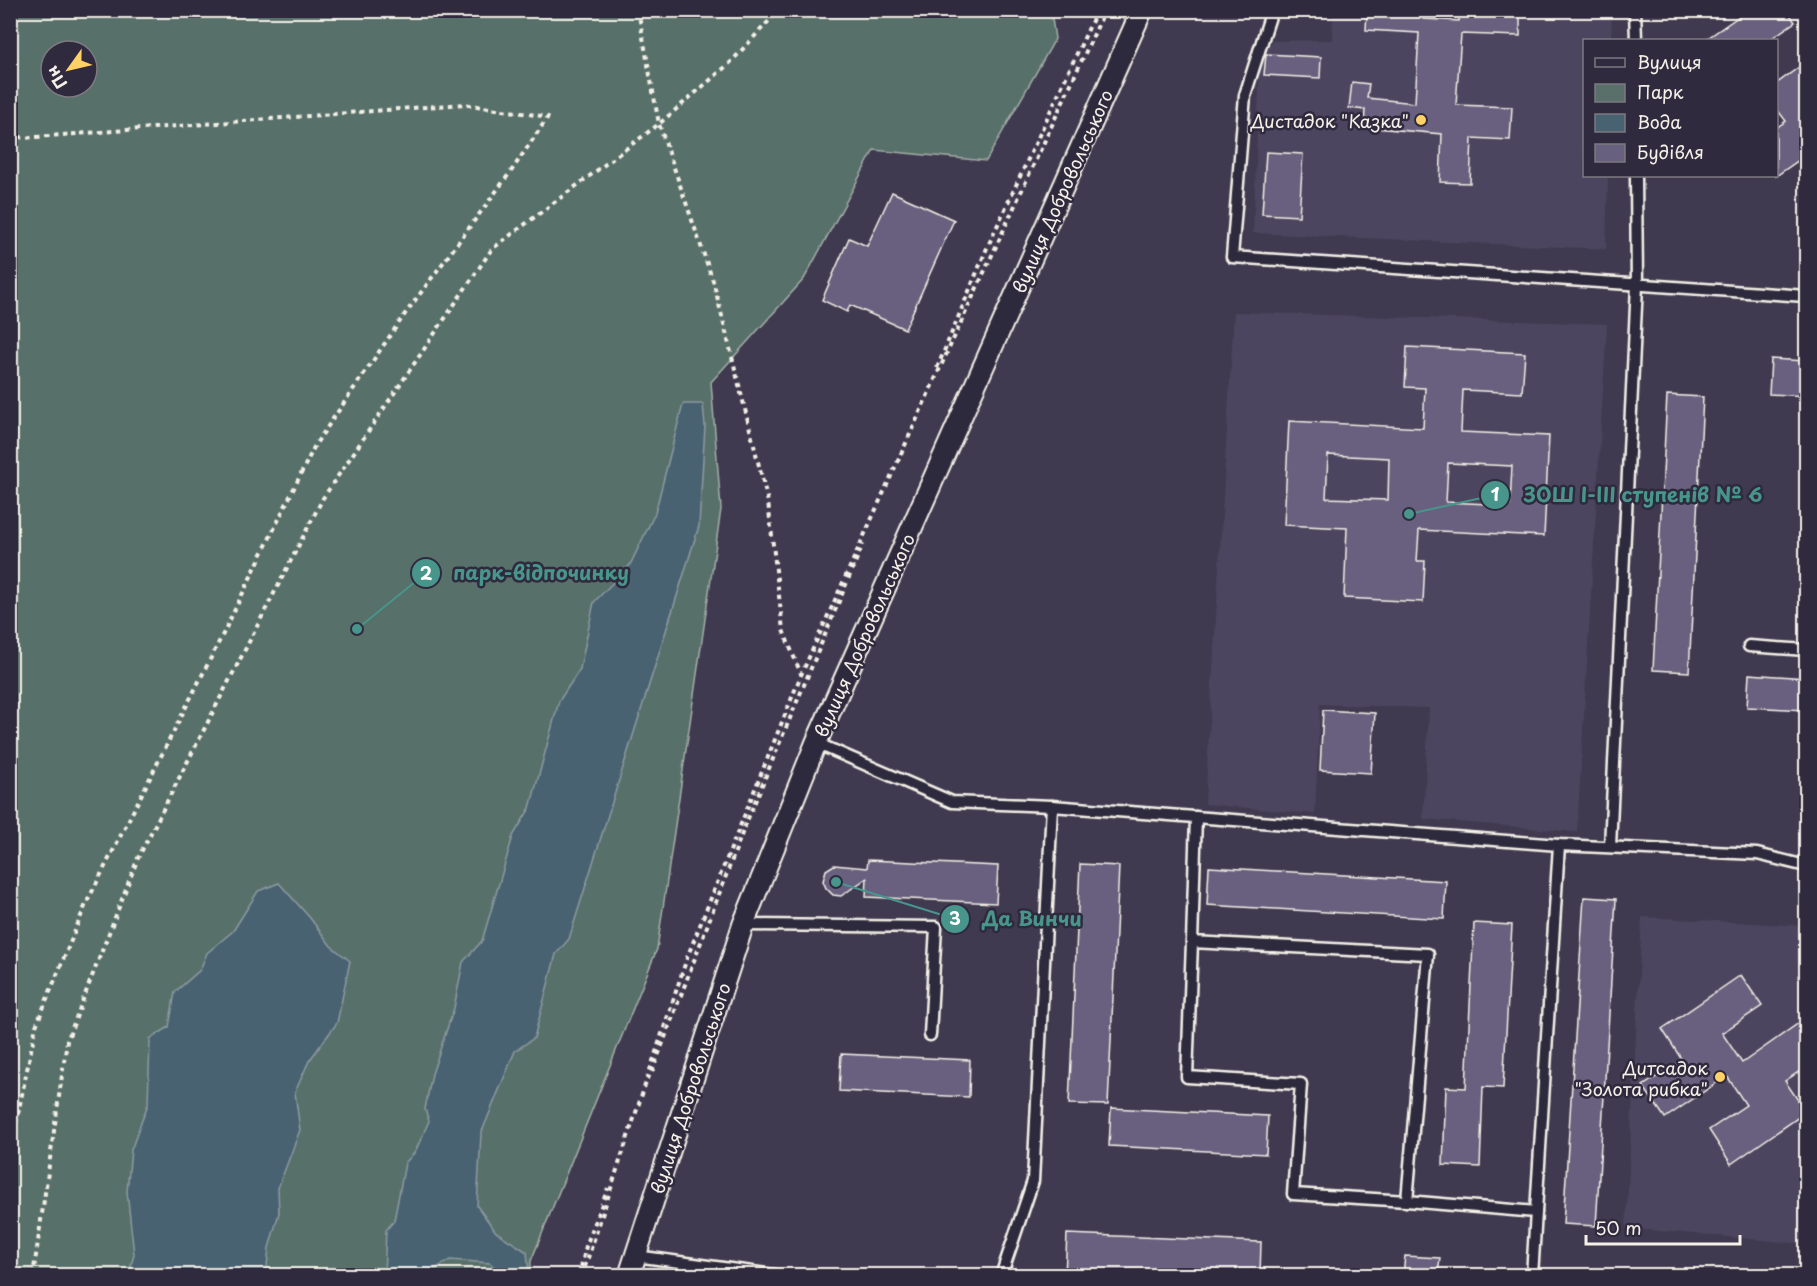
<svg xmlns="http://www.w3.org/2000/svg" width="1817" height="1286" font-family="'Playpen Sans',sans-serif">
  <rect width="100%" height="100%" fill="#403a50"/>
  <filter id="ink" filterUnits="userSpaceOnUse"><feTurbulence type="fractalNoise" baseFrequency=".0167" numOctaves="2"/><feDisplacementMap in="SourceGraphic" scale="12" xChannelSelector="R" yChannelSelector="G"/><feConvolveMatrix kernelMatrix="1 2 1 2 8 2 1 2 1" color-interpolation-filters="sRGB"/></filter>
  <g filter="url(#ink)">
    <!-- built -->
    <g fill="#4c455e">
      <path d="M 1333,11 L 1612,11 L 1611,40 L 1584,40 L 1584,176 L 1608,176 L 1606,249 L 1253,233 L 1260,65 L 1262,53 L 1272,41 L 1332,40 Z"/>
      <path d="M 1234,312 L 1607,324 L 1577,832 L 1423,819 L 1429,708 L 1320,704 L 1315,814 L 1205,804 Z"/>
      <path d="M 1642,917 L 1806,926 L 1806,1244 L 1626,1228 Z"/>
    </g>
    <!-- green -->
    <path fill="#596f6a" stroke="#a6b0a9" stroke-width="1.5" fill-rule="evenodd" d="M 10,11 L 1051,11 L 1055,39 L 986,161 L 874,150 L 804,279 L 711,382 L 721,509 L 657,949 L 531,1261 L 530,1275 L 11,1275 ZM 51,51 L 87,51 L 87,87 L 51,87 Z"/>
    <!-- water -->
    <g fill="#496272" stroke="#8d9ba1" stroke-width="1.5">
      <path d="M 683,404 L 703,404 L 705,426 L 699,526 L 569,939 L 556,954 L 534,1038 L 515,1051 L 481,1134 L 477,1206 L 496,1232 L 527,1252 L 529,1274 L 526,1275 L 502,1275 L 490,1263 L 450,1260 L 425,1275 L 384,1275 L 386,1230 L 394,1221 L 405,1163 L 415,1152 L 429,1121 L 425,1109 L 432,1074 L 454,1008 L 463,962 L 482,941 L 513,836 L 530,808 L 559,701 L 580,669 L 594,602 L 630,565 L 655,513 Z"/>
      <path d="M 279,883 L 310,918 L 331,946 L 350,961 L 337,1023 L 309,1061 L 295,1092 L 300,1130 L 278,1188 L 279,1213 L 269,1248 L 266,1275 L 129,1275 L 134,1254 L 127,1192 L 131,1150 L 148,1104 L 150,1039 L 169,1027 L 175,992 L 200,970 L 207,953 L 233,931 L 258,891 Z"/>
    </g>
    <!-- building -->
    <g fill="#67607e" stroke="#f4f1e8" stroke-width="1.5" fill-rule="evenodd">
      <path d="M 1367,10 L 1424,10 L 1423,19 L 1459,21 L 1460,10 L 1520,10 L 1520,36 L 1461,34 L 1456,105 L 1512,107 L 1510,140 L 1472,138 L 1470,183 L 1440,182 L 1442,134 L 1364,127 L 1365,110 L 1349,108 L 1352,82 L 1369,84 L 1367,98 L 1415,103 L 1419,33 L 1366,30 Z"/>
      <path d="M 1748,10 L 1787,10 L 1795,22 L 1769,40 L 1705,40 Z"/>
      <path d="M 1266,54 L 1321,57 L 1320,78 L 1264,75 Z"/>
      <path d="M 1806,62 L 1806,155 L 1776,176 L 1776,128 L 1786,121 L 1776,108 L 1776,84 Z"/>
      <path d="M 1266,152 L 1303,154 L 1299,216 L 1262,214 Z"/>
      <path d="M 892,192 L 954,220 L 905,329 L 850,305 L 847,312 L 822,300 L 849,238 L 867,246 Z"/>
      <path d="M 1407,347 L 1525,353 L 1522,393 L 1463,390 L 1461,432 L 1549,436 L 1544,536 L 1419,530 L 1417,561 L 1425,561 L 1423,602 L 1344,598 L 1347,528 L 1284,525 L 1289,421 L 1423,428 L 1425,388 L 1405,387 ZM 1328,455 L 1389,458 L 1388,500 L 1326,498 ZM 1448,463 L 1512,466 L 1510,505 L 1446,502 Z"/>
      <path d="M 1771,359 L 1806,361 L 1806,396 L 1769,394 Z"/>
      <path d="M 1667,395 L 1703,397 L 1689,672 L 1653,670 Z"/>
      <path d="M 1749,674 L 1806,678 L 1806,710 L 1747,707 Z"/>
      <path d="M 1323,710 L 1375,713 L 1371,773 L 1320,770 Z"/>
      <path d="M 868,860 L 998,866 L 996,903 L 866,897 L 867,878 L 841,896 L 833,895 L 826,888 L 823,881 L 826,870 L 834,865 L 867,868 Z"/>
      <path d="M 1080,864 L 1119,866 L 1108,1105 L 1069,1104 Z"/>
      <path d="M 1209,867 L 1446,881 L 1444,919 L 1207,905 Z"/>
      <path d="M 1584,897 L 1616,899 L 1596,1226 L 1563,1224 Z"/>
      <path d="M 1474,923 L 1512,925 L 1503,1088 L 1483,1087 L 1480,1167 L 1443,1165 L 1446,1087 L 1466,1088 Z"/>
      <path d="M 1741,975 L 1762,1006 L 1722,1033 L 1742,1063 L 1806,1018 L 1806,1067 L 1785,1081 L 1806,1112 L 1731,1164 L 1709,1130 L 1746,1105 L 1727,1076 L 1665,1118 L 1643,1086 L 1682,1060 L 1662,1029 Z"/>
      <path d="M 841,1054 L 970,1060 L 969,1097 L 839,1091 Z"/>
      <path d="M 1111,1108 L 1268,1116 L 1266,1154 L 1109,1146 Z"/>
      <path d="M 1067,1234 L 1261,1242 L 1260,1275 L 1065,1275 Z"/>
      <path d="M 1405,1256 L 1440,1258 L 1438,1275 L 1403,1275 Z"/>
    </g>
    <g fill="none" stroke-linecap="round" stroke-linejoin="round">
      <!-- service casing -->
      <g stroke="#f4f1e8" stroke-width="15">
        <g id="service">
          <path d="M 1272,10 L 1245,95 L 1232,257 L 1806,296"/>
          <path d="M 1635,10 L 1636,40"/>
          <path d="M 1749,646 L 1806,650"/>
          <path d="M 816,743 L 952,802 L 1052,806 L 1559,845 L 1757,854 L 1806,866"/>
          <path d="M 1196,817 L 1192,942 L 1428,954 L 1407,1201 L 1536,1212"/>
          <path d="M 1610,846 L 1637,285 L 1636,176"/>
          <path d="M 743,925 L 936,927 L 930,1035"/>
          <path d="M 1192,942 L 1187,1077 L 1301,1084 L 1293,1194 L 1407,1201"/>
          <path d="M 636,1256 L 781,1276"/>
          <path d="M 1001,1276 L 1033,1181 L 1052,806"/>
          <path d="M 1532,1276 L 1559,845"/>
        </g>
      </g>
      <!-- minor casing -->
      <g stroke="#f4f1e8" stroke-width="24">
        <path id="minor" d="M 629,1276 L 743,925 L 816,743 L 1142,10"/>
      </g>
      <!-- path -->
      <g stroke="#f4f1e8" stroke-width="4" stroke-dasharray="4.5 4.5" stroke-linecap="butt">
        <path d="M 638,10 L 659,124 L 714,284 L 768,502 L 783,630 L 801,674"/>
        <path d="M 10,133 L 23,138 L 464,104 L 548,117 L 512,170 L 405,314 L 315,445 L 222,636 L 86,904 L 36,1026 L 10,1153"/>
        <path d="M 937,368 L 987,248 L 1097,10"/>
        <path d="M 652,1072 L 744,828 L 863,544"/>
        <path d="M 33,1276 L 67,1041 L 138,858 L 323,498 L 492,249 L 659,124 L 730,63 L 779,10"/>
        <path d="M 579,1276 L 586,1246 L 608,1188"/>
        <path d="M 582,1276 L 688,955 L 801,675 L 940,368 L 1105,10"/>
      </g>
      <!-- service -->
      <use href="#service" stroke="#2f2a3d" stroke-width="10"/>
      <!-- minor -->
      <use href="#minor" stroke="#2f2a3d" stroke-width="20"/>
    </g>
  </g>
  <!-- markers -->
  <g fill="#ffd166" stroke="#2f2a3d" stroke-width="2">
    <circle cx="1421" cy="120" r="6"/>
    <circle cx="1720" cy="1077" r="6"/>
  </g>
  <g text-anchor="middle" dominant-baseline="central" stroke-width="5" stroke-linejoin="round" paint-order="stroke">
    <!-- poi labels -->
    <g font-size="18" fill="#f4f1e8" stroke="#2f2a3d" text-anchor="end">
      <text x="1409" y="120">Дистадок "Казка"</text>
      <text x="1708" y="1067">Дитсадок<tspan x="1708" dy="21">"Золота рибка"</tspan></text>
    </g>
    <!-- street labels -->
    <g font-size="18" fill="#f4f1e8" stroke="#2f2a3d">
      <text transform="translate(1062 191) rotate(-66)">вулиця Добровольського</text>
      <text transform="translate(864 635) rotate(-66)">вулиця Добровольського</text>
      <text transform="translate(690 1088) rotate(-72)">вулиця Добровольського</text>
    </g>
  </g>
  <!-- callouts -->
  <path fill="none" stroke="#48958c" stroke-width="2" d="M1409 514L1495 495M357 629L426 573M836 882L955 919"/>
  <g fill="#48958c" stroke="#2f2a3d" stroke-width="2">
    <circle cx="1409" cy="514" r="6"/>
    <circle cx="357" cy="629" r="6"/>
    <circle cx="836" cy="882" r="6"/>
    <circle cx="1495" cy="495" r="15"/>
    <circle cx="426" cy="573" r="15"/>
    <circle cx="955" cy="919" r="15"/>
  </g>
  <g font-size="18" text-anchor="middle" font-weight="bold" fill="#fff">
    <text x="1495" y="501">1</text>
    <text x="426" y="580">2</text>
    <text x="955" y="925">3</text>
  </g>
  <g font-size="20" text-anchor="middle" font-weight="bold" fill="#48958c" stroke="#2f2a3d" stroke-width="5" stroke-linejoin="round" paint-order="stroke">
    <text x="1643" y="502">ЗОШ І-ІІІ ступенів № 6</text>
    <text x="541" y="580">парк-відпочинку</text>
    <text x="1032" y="926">Да Винчи</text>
  </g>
  <!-- margin -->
  <rect width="1817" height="1286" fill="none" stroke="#2f2a3d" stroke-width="36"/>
  <rect x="18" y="18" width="1781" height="1250" fill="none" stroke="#f4f1e8" stroke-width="2" filter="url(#ink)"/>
  <!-- legend -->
  <rect x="1583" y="39" width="195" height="138" fill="#2f2a3d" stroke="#7e7a81" stroke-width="1.5"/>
  <rect x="1595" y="58" width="30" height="9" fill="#2f2a3d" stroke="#7e7a81" stroke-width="1.5"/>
  <text x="1637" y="69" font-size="18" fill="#f4f1e8">Вулиця</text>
  <rect x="1595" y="84" width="30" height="18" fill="#596f6a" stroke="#7e7a81" stroke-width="1.5"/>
  <text x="1637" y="99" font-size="18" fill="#f4f1e8">Парк</text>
  <rect x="1595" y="114" width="30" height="18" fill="#496272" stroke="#7e7a81" stroke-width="1.5"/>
  <text x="1637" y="129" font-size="18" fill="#f4f1e8">Вода</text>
  <rect x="1595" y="144" width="30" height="18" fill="#67607e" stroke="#7e7a81" stroke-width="1.5"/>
  <text x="1637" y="159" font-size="18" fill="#f4f1e8">Будівля</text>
  <!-- north arrow -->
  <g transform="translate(69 69) rotate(236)"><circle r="28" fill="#2f2a3d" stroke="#7e7a81" stroke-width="1.5"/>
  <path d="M0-4.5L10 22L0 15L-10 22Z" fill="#ffd166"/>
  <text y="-9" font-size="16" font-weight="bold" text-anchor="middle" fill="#f4f1e8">Пн</text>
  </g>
  <!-- scale -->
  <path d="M1586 1235v9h154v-9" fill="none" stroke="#f4f1e8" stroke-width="3"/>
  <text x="1595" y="1235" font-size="18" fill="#f4f1e8" stroke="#2f2a3d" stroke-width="4.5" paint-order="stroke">50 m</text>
</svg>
